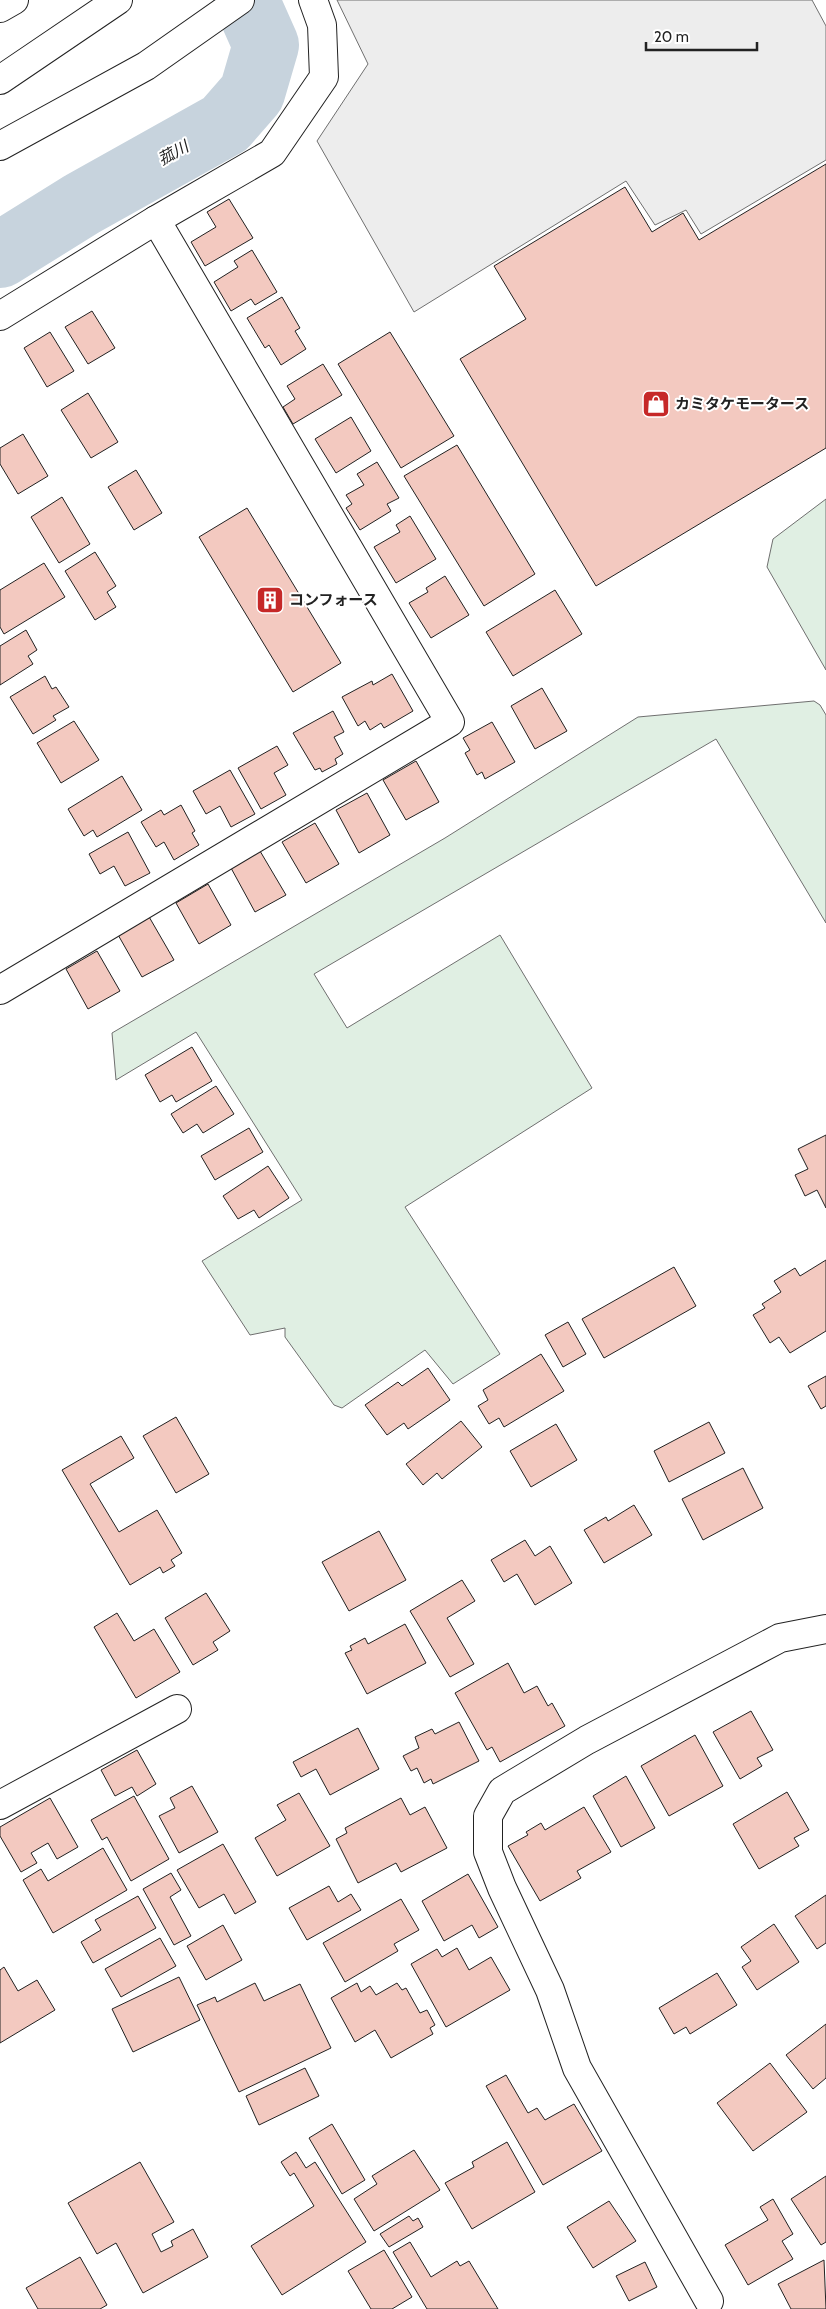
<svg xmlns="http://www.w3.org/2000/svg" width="826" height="2309" font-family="Cabin,'Noto Sans JP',sans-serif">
  <rect width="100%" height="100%" fill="#fff"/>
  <!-- green -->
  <g fill="#e0efe3" stroke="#6f6f6f">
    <path d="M 826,499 L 826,670 L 767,567 L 773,539 Z"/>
    <path d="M 814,701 L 820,705 L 826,715 L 826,923 L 716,739 L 314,974 L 347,1028 L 500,935 L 592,1088 L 405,1207 L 500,1354 L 453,1384 L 425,1350 L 342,1408 L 334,1405 L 285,1337 L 285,1328 L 250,1335 L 202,1261 L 302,1200 L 196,1032 L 116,1080 L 112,1033 L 445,838 L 638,717 Z"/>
  </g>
  <!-- parking -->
  <path fill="#ededed" stroke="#6f6f6f" d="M 337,0 L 812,0 L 826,26 L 826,160 L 701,234 L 686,210 L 655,225 L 626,181 L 414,312 L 317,141 L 368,64 Z"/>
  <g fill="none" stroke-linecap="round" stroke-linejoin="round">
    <!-- river -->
    <path stroke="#c7d3dd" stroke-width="66" d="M 0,255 L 82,204 L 225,124 L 252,93 L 266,45 L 246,0"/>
  </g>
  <!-- building -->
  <g fill="#f3c9c0" stroke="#222">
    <path d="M 826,164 L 826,448 L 596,586 L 460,359 L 526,319 L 494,266 L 625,187 L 652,232 L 683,213 L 699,240 Z"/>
    <path d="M 229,199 L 253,238 L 205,266 L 191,242 L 216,227 L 207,212 Z"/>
    <path d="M 252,250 L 277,292 L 255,305 L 251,299 L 231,311 L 214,282 L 238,267 L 234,261 Z"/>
    <path d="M 282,297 L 300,328 L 295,331 L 306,349 L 281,365 L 269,345 L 265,348 L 247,318 Z"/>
    <path d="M 92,311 L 115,348 L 88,364 L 65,327 Z"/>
    <path d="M 50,332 L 74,371 L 47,387 L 24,348 Z"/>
    <path d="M 390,332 L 454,436 L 401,468 L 338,364 Z"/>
    <path d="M 323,364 L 342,395 L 293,424 L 283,407 L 295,399 L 287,386 Z"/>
    <path d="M 88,393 L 118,442 L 91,458 L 61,410 Z"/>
    <path d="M 351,417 L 371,451 L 336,473 L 315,439 Z"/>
    <path d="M 23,434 L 48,476 L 18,494 L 0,464 L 0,448 Z"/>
    <path d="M 457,445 L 535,574 L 484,606 L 404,476 Z"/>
    <path d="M 377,462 L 399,498 L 387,504 L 391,511 L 360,530 L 346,508 L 352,504 L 346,495 L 364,485 L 357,474 Z"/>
    <path d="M 136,470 L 162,513 L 134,530 L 108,487 Z"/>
    <path d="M 62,497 L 90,544 L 59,563 L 31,517 Z"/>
    <path d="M 247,508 L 341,663 L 293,692 L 199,537 Z"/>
    <path d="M 410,516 L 436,559 L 396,583 L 374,547 L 400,532 L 396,525 Z"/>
    <path d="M 95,552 L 116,586 L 107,592 L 116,607 L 95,620 L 65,571 Z"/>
    <path d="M 44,563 L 65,597 L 4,634 L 0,627 L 0,590 Z"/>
    <path d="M 445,576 L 469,615 L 431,638 L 409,603 L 428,592 L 426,588 Z"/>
    <path d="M 555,590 L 582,634 L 513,676 L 486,632 Z"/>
    <path d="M 26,630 L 37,650 L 28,656 L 33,664 L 0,685 L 0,646 Z"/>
    <path d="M 392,674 L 413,711 L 384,728 L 381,723 L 370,730 L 365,721 L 358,726 L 342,697 L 372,681 L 373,685 Z"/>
    <path d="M 45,676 L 52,689 L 56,687 L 69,707 L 53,716 L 56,720 L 33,734 L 10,697 Z"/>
    <path d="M 542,688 L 567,731 L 535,749 L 511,706 Z"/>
    <path d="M 333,711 L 344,732 L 334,737 L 343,754 L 335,759 L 337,764 L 322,772 L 320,768 L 315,770 L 293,733 Z"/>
    <path d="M 74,721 L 99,760 L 61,783 L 37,743 Z"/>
    <path d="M 492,722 L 515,762 L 485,779 L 482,772 L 477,775 L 465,753 L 470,750 L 463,738 Z"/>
    <path d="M 277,746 L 288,765 L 274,773 L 286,795 L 261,809 L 238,768 Z"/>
    <path d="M 416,761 L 439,802 L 406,820 L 383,780 Z"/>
    <path d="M 230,770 L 255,814 L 231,827 L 220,806 L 206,814 L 193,791 Z"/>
    <path d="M 122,776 L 142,810 L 97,837 L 93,830 L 84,836 L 68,809 Z"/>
    <path d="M 367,793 L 390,835 L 359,853 L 336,810 Z"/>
    <path d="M 181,805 L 195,831 L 192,833 L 199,845 L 174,860 L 164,842 L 156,847 L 141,822 L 161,810 L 164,815 Z"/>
    <path d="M 315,823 L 339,864 L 306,883 L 282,842 Z"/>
    <path d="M 128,832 L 150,873 L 125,886 L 114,866 L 100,874 L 89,854 Z"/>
    <path d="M 260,851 L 286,895 L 255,912 L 231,868 Z"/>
    <path d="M 208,884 L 231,925 L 199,944 L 176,903 Z"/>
    <path d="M 148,915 L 174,960 L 142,977 L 117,933 Z"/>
    <path d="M 97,951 L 120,991 L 88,1009 L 66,969 Z"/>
    <path d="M 192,1047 L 212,1081 L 176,1102 L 172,1095 L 160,1102 L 145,1075 Z"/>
    <path d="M 216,1086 L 234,1114 L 203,1133 L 197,1124 L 183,1133 L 171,1114 Z"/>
    <path d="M 249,1128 L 263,1152 L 215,1180 L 201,1156 Z"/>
    <path d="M 826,1135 L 826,1208 L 817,1190 L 805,1196 L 795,1175 L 808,1169 L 798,1149 Z"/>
    <path d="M 268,1166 L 289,1198 L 259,1218 L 254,1210 L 238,1219 L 223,1196 Z"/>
    <path d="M 826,1260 L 826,1331 L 790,1353 L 779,1337 L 770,1343 L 753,1315 L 765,1308 L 762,1304 L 781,1292 L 774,1281 L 795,1268 L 800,1276 Z"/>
    <path d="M 674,1267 L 696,1306 L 604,1358 L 582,1319 Z"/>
    <path d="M 568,1322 L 586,1354 L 563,1367 L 545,1335 Z"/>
    <path d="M 541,1354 L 564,1391 L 504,1427 L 499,1418 L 489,1424 L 478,1406 L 488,1400 L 483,1390 Z"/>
    <path d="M 428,1368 L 450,1400 L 408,1429 L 404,1423 L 387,1435 L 365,1405 L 398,1382 L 402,1386 Z"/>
    <path d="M 826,1376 L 826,1406 L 821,1409 L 808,1386 Z"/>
    <path d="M 176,1417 L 209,1474 L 176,1493 L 143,1436 Z"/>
    <path d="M 461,1421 L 482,1447 L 442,1479 L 437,1473 L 423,1485 L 406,1464 Z"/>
    <path d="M 709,1422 L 725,1453 L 669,1482 L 654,1451 Z"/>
    <path d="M 556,1424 L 577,1460 L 531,1487 L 510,1451 Z"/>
    <path d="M 121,1436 L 134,1458 L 90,1484 L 119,1532 L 157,1510 L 182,1553 L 171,1560 L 175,1566 L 163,1573 L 160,1567 L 130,1585 L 62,1470 Z"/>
    <path d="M 743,1468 L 763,1508 L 703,1540 L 682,1499 Z"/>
    <path d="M 634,1505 L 652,1535 L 604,1563 L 584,1530 L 606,1517 L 608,1521 Z"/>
    <path d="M 379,1531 L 406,1580 L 349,1611 L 322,1562 Z"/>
    <path d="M 525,1540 L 535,1556 L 550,1546 L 572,1583 L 535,1605 L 517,1574 L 504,1582 L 491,1560 Z"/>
    <path d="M 462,1580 L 475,1601 L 447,1618 L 474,1664 L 450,1677 L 410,1611 Z"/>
    <path d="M 206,1593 L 230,1631 L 213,1642 L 218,1650 L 193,1665 L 165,1618 Z"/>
    <path d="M 117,1613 L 134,1641 L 154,1629 L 180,1672 L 136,1698 L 94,1627 Z"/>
    <path d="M 405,1624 L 426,1663 L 367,1694 L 345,1653 L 352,1650 L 350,1646 L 365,1638 L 368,1644 Z"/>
    <path d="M 508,1663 L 524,1693 L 537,1686 L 548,1706 L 552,1703 L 565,1726 L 500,1762 L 492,1747 L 487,1750 L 455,1693 Z"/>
    <path d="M 751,1711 L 773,1750 L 757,1758 L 762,1766 L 740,1779 L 713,1732 Z"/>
    <path d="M 459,1722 L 479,1761 L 433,1784 L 431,1779 L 424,1783 L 417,1768 L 411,1771 L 403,1756 L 419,1748 L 415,1737 L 432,1729 L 435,1734 Z"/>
    <path d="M 358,1728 L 379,1769 L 330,1795 L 316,1769 L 301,1777 L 293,1762 Z"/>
    <path d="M 695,1735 L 723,1786 L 669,1816 L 641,1766 Z"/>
    <path d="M 137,1750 L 156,1784 L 137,1796 L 132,1787 L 115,1796 L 101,1770 Z"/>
    <path d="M 626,1776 L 655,1828 L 621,1847 L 593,1796 Z"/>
    <path d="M 192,1786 L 218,1832 L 179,1853 L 159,1816 L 175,1808 L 170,1798 Z"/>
    <path d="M 787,1792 L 809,1830 L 794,1838 L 799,1846 L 759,1869 L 733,1824 Z"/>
    <path d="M 299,1793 L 330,1846 L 277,1876 L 255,1838 L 286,1820 L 277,1805 Z"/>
    <path d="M 134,1796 L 169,1859 L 131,1881 L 107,1837 L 102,1840 L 91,1820 Z"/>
    <path d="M 50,1798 L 78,1847 L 57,1859 L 48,1843 L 31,1853 L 37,1863 L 21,1872 L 0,1836 L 0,1827 Z"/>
    <path d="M 401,1798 L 410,1815 L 425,1807 L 447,1848 L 401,1872 L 396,1863 L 358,1883 L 336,1839 L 347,1833 L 345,1828 Z"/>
    <path d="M 584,1807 L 611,1852 L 577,1871 L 581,1878 L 540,1901 L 508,1846 L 528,1835 L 526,1832 L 541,1823 L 545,1830 Z"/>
    <path d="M 223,1844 L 256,1902 L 235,1914 L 224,1894 L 199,1908 L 177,1870 Z"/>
    <path d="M 103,1848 L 127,1890 L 53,1933 L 23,1880 L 41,1869 L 48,1881 Z"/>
    <path d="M 171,1873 L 181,1890 L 170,1897 L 191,1936 L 174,1945 L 143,1889 Z"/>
    <path d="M 468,1874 L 498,1927 L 479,1938 L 472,1925 L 444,1941 L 422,1901 Z"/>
    <path d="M 329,1886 L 338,1902 L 351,1894 L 361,1910 L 307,1940 L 289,1908 Z"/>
    <path d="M 826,1895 L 826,1943 L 817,1949 L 795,1916 Z"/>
    <path d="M 138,1896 L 156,1928 L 93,1963 L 81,1942 L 101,1930 L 95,1920 Z"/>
    <path d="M 401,1899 L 419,1930 L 394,1944 L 398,1951 L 345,1982 L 323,1943 Z"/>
    <path d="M 774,1924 L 799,1962 L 757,1990 L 742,1967 L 751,1961 L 741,1947 Z"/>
    <path d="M 223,1925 L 242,1960 L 206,1980 L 187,1946 Z"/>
    <path d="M 160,1938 L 176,1966 L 121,1997 L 105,1969 Z"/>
    <path d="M 457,1948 L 469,1970 L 491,1957 L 510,1990 L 446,2027 L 411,1964 L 437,1949 L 442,1957 Z"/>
    <path d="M 4,1967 L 18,1991 L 37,1980 L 55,2010 L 0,2043 L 0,1970 Z"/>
    <path d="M 717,1973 L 737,2005 L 690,2034 L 686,2027 L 674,2034 L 659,2008 Z"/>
    <path d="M 179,1977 L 200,2020 L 133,2052 L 112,2009 Z"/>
    <path d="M 255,1983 L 264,2001 L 300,1984 L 331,2048 L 239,2092 L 197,2005 L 215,1997 L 217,2002 Z"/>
    <path d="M 357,1983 L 361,1992 L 370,1986 L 376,1995 L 397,1983 L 402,1990 L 406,1988 L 420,2013 L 427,2010 L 435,2025 L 430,2028 L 433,2034 L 391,2058 L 375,2030 L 355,2042 L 331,1998 Z"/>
    <path d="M 826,2024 L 826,2078 L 813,2089 L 786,2055 Z"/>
    <path d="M 770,2063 L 807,2112 L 753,2151 L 717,2103 Z"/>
    <path d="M 305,2068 L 319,2096 L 259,2125 L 246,2096 Z"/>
    <path d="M 506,2075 L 528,2113 L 537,2108 L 545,2120 L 574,2104 L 602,2151 L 543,2185 L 486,2086 Z"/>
    <path d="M 332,2124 L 365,2180 L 342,2194 L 309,2138 Z"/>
    <path d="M 507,2142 L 535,2192 L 472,2229 L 445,2183 L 474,2167 L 472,2162 Z"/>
    <path d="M 414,2150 L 440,2190 L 374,2231 L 354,2199 L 377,2184 L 372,2176 Z"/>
    <path d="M 296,2152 L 306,2168 L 315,2162 L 366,2242 L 282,2295 L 251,2246 L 314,2206 L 294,2173 L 290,2176 L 281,2162 Z"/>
    <path d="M 140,2162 L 174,2222 L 152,2234 L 161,2252 L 173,2246 L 171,2241 L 193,2229 L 208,2257 L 143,2293 L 116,2243 L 97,2254 L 68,2203 Z"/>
    <path d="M 826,2176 L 826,2242 L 821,2245 L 791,2199 Z"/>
    <path d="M 773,2199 L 793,2234 L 782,2241 L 793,2259 L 748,2285 L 725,2245 L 768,2220 L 760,2207 Z"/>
    <path d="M 609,2201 L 636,2241 L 593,2268 L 567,2227 Z"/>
    <path d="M 409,2216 L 413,2221 L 418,2218 L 423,2227 L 389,2247 L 380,2234 Z"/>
    <path d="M 410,2242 L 431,2277 L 457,2261 L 460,2266 L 469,2261 L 498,2309 L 427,2309 L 393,2252 Z"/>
    <path d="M 384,2250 L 412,2297 L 392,2309 L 371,2309 L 348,2271 Z"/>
    <path d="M 80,2257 L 107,2305 L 100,2309 L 38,2309 L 26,2288 Z"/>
    <path d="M 824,2260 L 826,2309 L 791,2309 L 778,2284 Z"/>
    <path d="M 645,2262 L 657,2287 L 629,2301 L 616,2276 Z"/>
  </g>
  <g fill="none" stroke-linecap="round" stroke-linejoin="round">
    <!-- minor casing -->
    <g stroke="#222" stroke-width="30">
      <g id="minor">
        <path d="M 0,316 L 156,220 L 272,153 L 324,77 L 322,25 L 313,0"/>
        <path d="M 0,990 L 450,722 L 156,220"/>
        <path d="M 0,1805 L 177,1709"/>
        <path d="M 709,2301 L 577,2068 L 550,1990 L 502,1888 L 488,1852 L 488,1816 L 502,1791 L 587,1740 L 780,1638 L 826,1629"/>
      </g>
    </g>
    <!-- trunk casing -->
    <g stroke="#222" stroke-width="30">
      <g id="trunk">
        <path d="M 0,8 L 14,0"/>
        <path d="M 0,80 L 118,0"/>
        <path d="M 0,146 L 146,66 L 240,0"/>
      </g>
    </g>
    <!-- minor -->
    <use href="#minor" stroke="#fff" stroke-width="28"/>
    <!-- trunk -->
    <use href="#trunk" stroke="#fff" stroke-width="28"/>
  </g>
  <!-- icons -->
  <defs>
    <g id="shop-square" transform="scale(1.4375)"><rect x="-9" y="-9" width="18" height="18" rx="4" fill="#c62828" stroke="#fff"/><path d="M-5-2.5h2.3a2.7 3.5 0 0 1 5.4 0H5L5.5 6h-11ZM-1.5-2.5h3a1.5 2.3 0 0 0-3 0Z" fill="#fff"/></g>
    <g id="building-square" transform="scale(1.4375)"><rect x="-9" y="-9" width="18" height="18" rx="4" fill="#c62828" stroke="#fff"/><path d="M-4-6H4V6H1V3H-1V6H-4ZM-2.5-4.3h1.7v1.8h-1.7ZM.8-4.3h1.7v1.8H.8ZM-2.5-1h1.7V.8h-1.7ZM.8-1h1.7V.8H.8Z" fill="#fff"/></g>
  </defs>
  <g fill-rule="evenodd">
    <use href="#shop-square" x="656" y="404"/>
    <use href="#building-square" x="270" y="600"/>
  </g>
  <g text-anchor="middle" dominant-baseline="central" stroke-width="4" stroke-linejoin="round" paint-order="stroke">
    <!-- poi labels -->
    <g font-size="15" font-weight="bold" fill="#222" stroke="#fff" text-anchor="start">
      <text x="675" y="404">カミタケモータース</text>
      <text x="289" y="600">コンフォース</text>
    </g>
    <!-- water labels -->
    <g font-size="16" font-style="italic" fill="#222" stroke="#fff">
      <text transform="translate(173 153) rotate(-29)">菰川</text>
    </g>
  </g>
  <!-- scale -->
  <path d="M646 42v8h111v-8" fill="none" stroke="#222222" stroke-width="2.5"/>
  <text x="654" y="42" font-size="15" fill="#222222" stroke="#ffffff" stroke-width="4" paint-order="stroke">20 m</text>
</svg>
